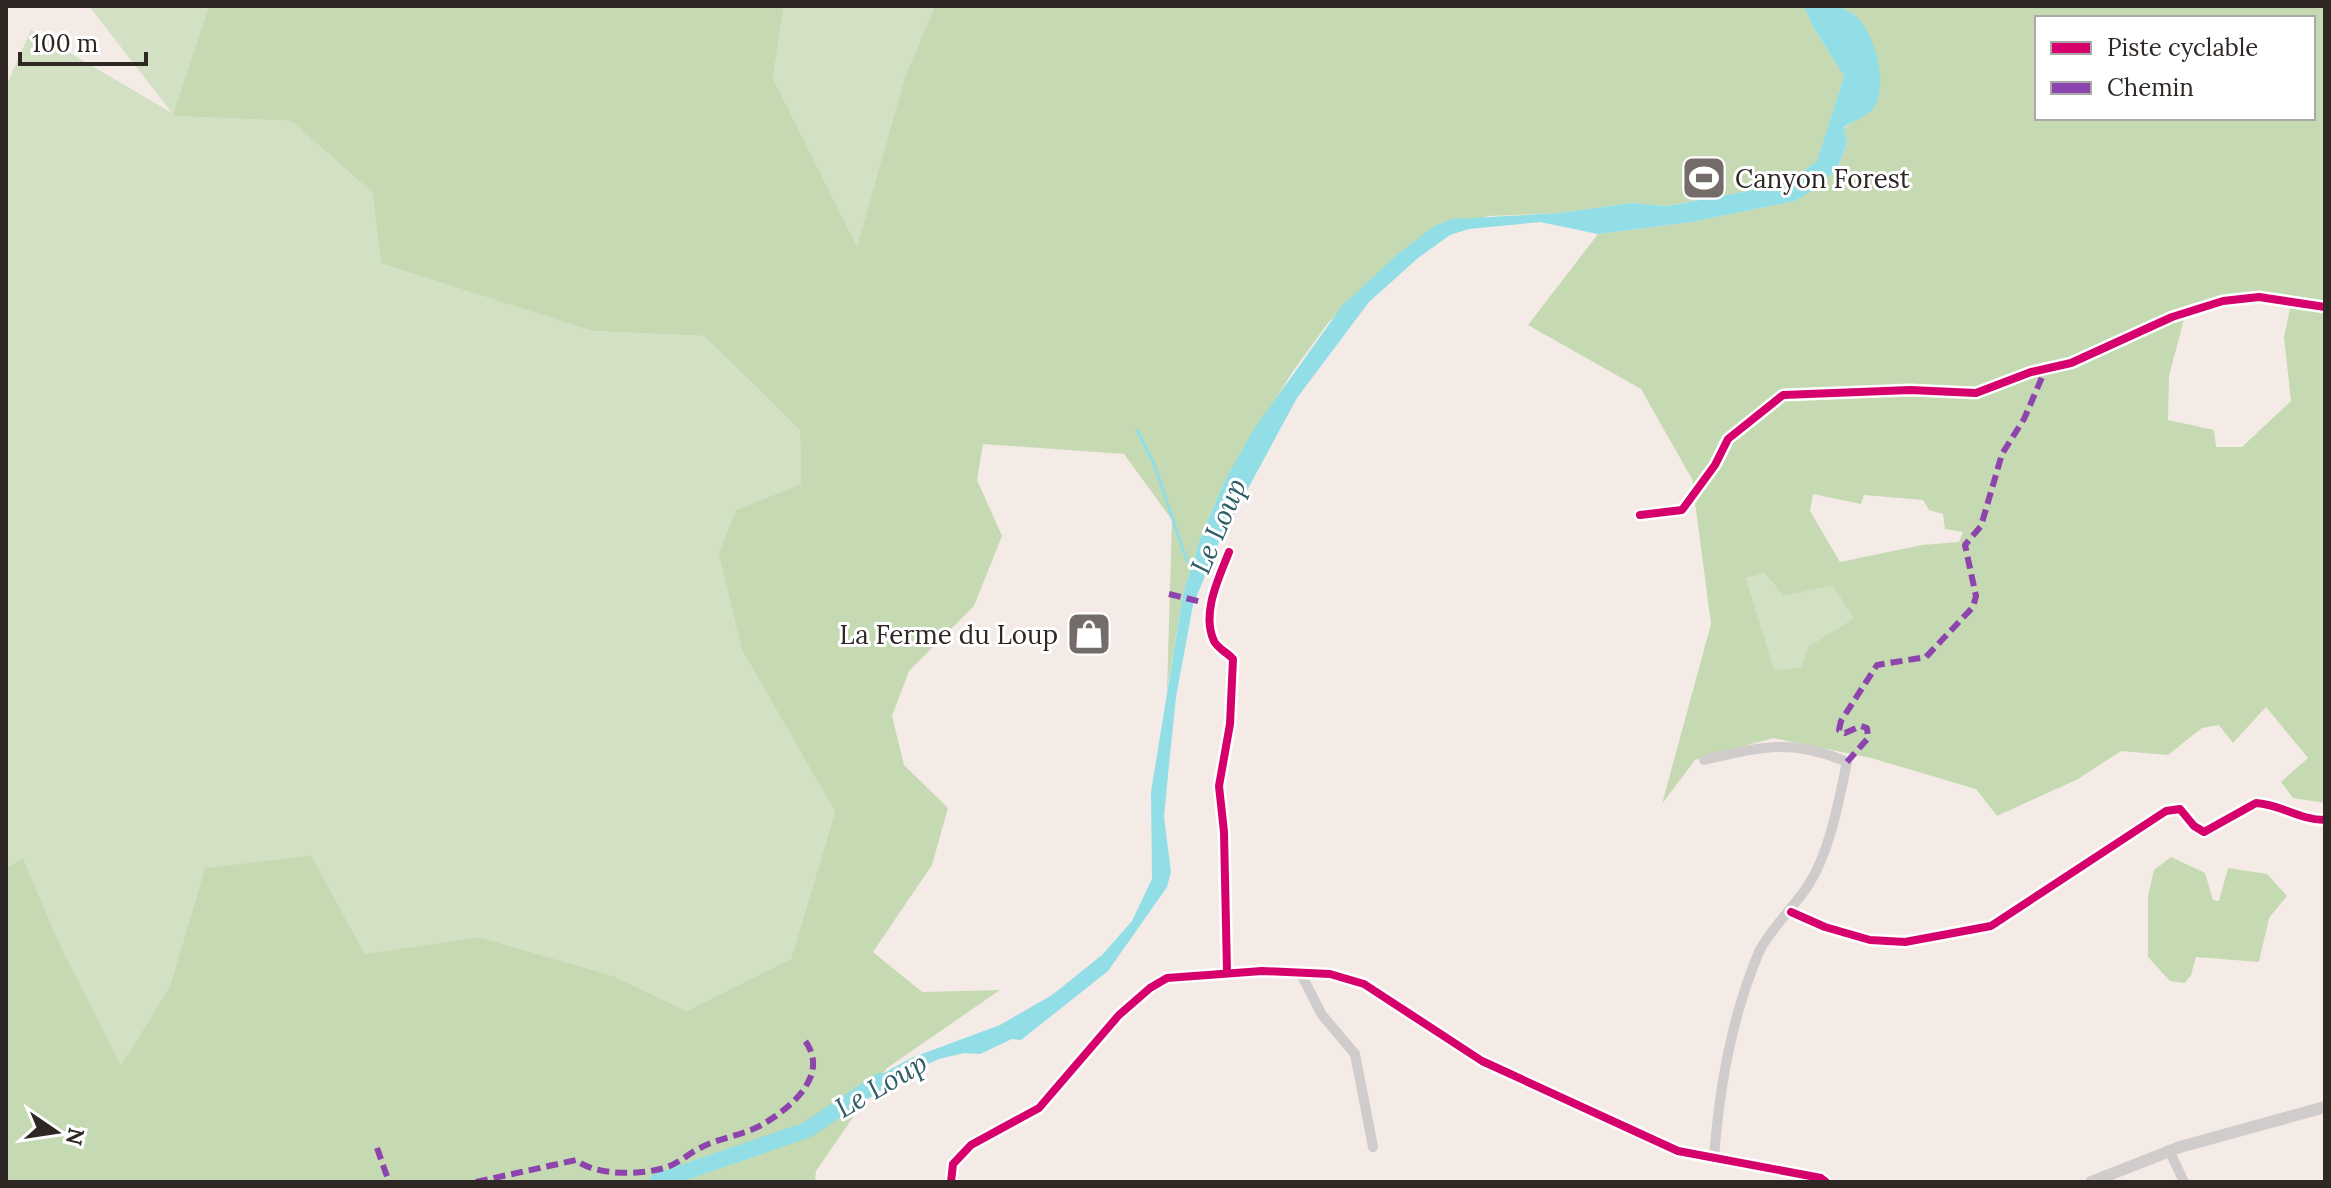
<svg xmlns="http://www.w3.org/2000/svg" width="2331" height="1188" font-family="Lora,serif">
  <rect width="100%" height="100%" fill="#f5ebe6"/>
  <!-- green -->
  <g fill="#d2e0c3">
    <path d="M 89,6 L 209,6 L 174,116 L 291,121 L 373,193 L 593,331 L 704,336 L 800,430 L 801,484 L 736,510 L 742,650 L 835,812 L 791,959 L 686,1011 L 614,976 L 479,937 L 365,954 L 311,855 L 205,868 L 170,986 L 121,1067 L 61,947 L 23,860 L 6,868 L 6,86 L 31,30 L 172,113 Z"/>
    <path d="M 784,6 L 935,6 L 905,76 L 857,248 L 773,78 Z"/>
    <path d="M 1764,572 L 1783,596 L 1833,584 L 1853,620 L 1808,647 L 1803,667 L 1773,670 L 1746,577 Z"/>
  </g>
  <!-- forest -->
  <g fill="#c5dab2" fill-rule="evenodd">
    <path d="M 209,6 L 784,6 L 773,78 L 857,247 L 905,76 L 935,6 L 1804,6 L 1813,27 L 1844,76 L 1817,161 L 1786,184 L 1666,206 L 1631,203 L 1560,213 L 1488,216 L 1398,254 L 1328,323 L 1293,371 L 1224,482 L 1200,539 L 1183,595 L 1167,691 L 1172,520 L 1124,454 L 983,444 L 977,480 L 1002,536 L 974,606 L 909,671 L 892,716 L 904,765 L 948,808 L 932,865 L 873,952 L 922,992 L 1000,990 L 887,1068 L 816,1171 L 815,1182 L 6,1182 L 6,868 L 23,859 L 61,947 L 121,1066 L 170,986 L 205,868 L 311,855 L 365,954 L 479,937 L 614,976 L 686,1011 L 791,959 L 835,812 L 742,650 L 719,554 L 736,510 L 801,484 L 800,430 L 704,336 L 593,331 L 381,263 L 373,193 L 291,121 L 173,116 Z"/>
    <path d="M 1837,6 L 2325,6 L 2325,803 L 2293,798 L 2281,782 L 2308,758 L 2266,707 L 2233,743 L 2219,725 L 2202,728 L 2168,755 L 2121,751 L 2078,779 L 1997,816 L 1976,789 L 1871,758 L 1773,738 L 1695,760 L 1662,804 L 1711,624 L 1692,479 L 1641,389 L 1528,325 L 1598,234 L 1692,222 L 1795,201 L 1820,186 L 1838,167 L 1847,143 L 1844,128 L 1855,120 L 1855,15 ZM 2037,18 L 2313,18 L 2313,118 L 2037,118 ZM 2259,299 L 2291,304 L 2284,337 L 2291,401 L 2242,447 L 2216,447 L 2214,430 L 2168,420 L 2169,376 L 2184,319 L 2230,302 ZM 1813,494 L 1861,504 L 1864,495 L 1923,500 L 1929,510 L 1943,514 L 1945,529 L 1963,532 L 1959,542 L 1922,545 L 1840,562 L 1810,511 ZM 1764,572 L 1783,596 L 1833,585 L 1853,619 L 1808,647 L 1802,667 L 1774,670 L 1746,578 Z"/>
    <path d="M 2171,857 L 2205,873 L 2213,900 L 2219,901 L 2228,868 L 2267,874 L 2287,896 L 2269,918 L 2259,962 L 2196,957 L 2191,975 L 2185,983 L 2170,981 L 2148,957 L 2148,896 L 2154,870 Z"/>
  </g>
  <!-- water -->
  <path fill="#91dee7" d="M 1804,6 C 1820,6 1839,3 1853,14 C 1875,30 1888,82 1875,106 C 1870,115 1853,121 1844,127 L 1847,143 L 1838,167 L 1820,186 L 1795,201 L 1692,222 L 1598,234 L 1540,222 L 1469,229 L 1450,235 L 1418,258 L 1369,302 L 1297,398 L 1219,542 L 1193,605 L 1176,697 L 1168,775 L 1164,817 L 1171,872 L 1167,887 L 1108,971 L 1021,1040 L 1012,1039 L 980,1054 L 964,1053 L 939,1059 L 863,1093 L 861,1086 L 911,1058 L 1000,1025 L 1052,995 L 1102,955 L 1132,921 L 1152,879 L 1151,792 L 1183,595 L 1200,539 L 1224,482 L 1254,429 L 1343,305 L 1398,254 L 1433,227 L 1452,219 L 1560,213 L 1631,203 L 1667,206 L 1786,184 L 1817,161 L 1844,76 L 1813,27 Z"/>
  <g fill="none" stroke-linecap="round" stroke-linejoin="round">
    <!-- stream -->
    <path stroke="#91dee7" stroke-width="3" d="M 1137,431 L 1153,461 L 1186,558 L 1192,567"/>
    <!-- river -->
    <path stroke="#91dee7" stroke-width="16" d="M 656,1182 L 807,1130 L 880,1081"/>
    <!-- minor -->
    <g stroke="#cfcccb" stroke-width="10">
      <path d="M 1640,515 L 1682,510 L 1715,465 L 1728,439 L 1783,395 L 1910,390 L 1976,393 L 2031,372 L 2071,363 L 2172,317 L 2223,301 L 2259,297 L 2325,307"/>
      <path d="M 1704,760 C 1761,747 1791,738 1847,762 C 1839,800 1830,851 1809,884 C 1796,905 1767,933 1759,952 C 1731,1018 1719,1088 1714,1159"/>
      <path d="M 1791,912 L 1825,927 L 1870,940 L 1905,942 L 1991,926 L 2166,811 L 2180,809 L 2194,826 L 2204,832 L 2256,803 C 2280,804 2299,820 2325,820"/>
      <path d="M 1227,972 L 1224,832 L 1219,786 L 1230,724 L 1233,659 C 1228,653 1217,648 1214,641 C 1201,613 1219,578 1229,552"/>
      <path d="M 1300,972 L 1322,1015 L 1355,1054 L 1373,1147"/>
      <path d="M 2169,1150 L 2184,1182"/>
    </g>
    <!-- tertiary -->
    <g stroke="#cfcccb" stroke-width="12">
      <path d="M 951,1182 L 953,1164 L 971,1145 L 1039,1108 L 1119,1015 L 1150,988 L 1167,978 L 1262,971 L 1330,974 L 1364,984 L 1482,1061 L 1678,1151 L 1821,1178 L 1826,1182"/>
      <path d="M 2091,1182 L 2180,1147 L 2325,1107"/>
    </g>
    <!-- quiet -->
    <g stroke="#8e44ad" stroke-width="6" stroke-dasharray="12 6" stroke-linecap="butt">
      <path d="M 1169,594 L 1202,602"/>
      <path d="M 1847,762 L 1868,738 L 1867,728 L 1861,726 L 1845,733 L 1839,730 L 1841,721 L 1877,665 L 1926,657 L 1973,607 L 1976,596 L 1965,545 L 1981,526 L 2002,454 L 2024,419 L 2046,368"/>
      <path d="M 377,1148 L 389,1182"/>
      <path d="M 476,1182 L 576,1160 C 596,1176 640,1175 664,1168 C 678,1164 689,1153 702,1147 C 721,1137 746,1135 765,1123 C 795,1105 832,1071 802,1037"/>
    </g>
    <!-- cycleway casing -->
    <g stroke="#fff" stroke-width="13">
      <g id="cycleway">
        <path d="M 1640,515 L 1682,510 L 1715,465 L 1728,439 L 1783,395 L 1910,390 L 1976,393 L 2031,372 L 2071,363 L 2172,317 L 2223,301 L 2259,297 L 2325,307"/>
        <path d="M 1791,912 L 1825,927 L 1870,940 L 1905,942 L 1991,926 L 2166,811 L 2180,809 L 2194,826 L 2204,832 L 2256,803 C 2280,804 2299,820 2325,820"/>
        <path d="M 1227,972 L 1224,832 L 1219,786 L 1230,724 L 1233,659 C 1228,653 1217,648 1214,641 C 1201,613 1219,578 1229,552"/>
        <path d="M 951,1182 L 953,1164 L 971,1145 L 1039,1108 L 1119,1015 L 1150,988 L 1167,978 L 1262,971 L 1330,974 L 1364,984 L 1482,1061 L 1678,1151 L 1821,1178 L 1826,1182"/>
      </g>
    </g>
    <!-- cycleway -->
    <use href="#cycleway" stroke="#d6006c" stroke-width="8"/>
  </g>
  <!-- icons -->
  <defs>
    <g id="stadium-square" transform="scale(2.3)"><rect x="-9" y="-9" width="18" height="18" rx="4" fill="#746c68" stroke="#fff"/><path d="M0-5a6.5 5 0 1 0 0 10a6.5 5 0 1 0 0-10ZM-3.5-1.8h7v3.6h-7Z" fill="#fff"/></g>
    <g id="shop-square" transform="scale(2.3)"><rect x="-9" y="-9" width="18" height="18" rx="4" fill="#746c68" stroke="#fff"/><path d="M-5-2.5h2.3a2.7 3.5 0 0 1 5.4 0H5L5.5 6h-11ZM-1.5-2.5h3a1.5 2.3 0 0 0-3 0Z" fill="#fff"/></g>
  </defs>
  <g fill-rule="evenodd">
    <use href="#stadium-square" x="1704" y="178"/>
    <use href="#shop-square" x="1089" y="634"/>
  </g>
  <g text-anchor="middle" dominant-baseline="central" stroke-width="6" stroke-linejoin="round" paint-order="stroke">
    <!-- poi labels -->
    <g font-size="26" fill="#2e2724" stroke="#fff" text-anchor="start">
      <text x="1735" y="178">Canyon Forest</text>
      <text x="1058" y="634" text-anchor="end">La Ferme du Loup</text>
    </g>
    <!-- water labels -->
    <g font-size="28" font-style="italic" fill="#2d5e65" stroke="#fff">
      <text transform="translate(1218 526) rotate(-67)">Le Loup</text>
      <text transform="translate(881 1085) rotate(-30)">Le Loup</text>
    </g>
  </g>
  <!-- border -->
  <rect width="2331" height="1188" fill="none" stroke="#2e2724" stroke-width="16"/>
  <!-- legend -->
  <rect x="2035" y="16" width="280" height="104" fill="#ffffff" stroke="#aba9a7" stroke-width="2"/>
  <rect x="2051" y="42" width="40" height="12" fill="#d6006c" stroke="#aba9a7" stroke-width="2"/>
  <text x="2107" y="56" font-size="24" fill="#2e2724">Piste cyclable</text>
  <rect x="2051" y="82" width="40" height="12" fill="#8e44ad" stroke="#aba9a7" stroke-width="2"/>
  <text x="2107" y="96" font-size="24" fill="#2e2724">Chemin</text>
  <!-- north arrow -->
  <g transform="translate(56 1132) rotate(103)" stroke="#ffffff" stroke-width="6" paint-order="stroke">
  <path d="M0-6L14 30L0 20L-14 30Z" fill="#2e2724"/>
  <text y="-12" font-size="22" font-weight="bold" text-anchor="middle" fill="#2e2724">N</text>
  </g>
  <!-- scale -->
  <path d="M20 52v12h126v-12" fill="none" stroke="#2e2724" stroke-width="4"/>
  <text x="32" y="52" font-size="24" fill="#2e2724" stroke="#ffffff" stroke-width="6" paint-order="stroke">100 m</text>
</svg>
